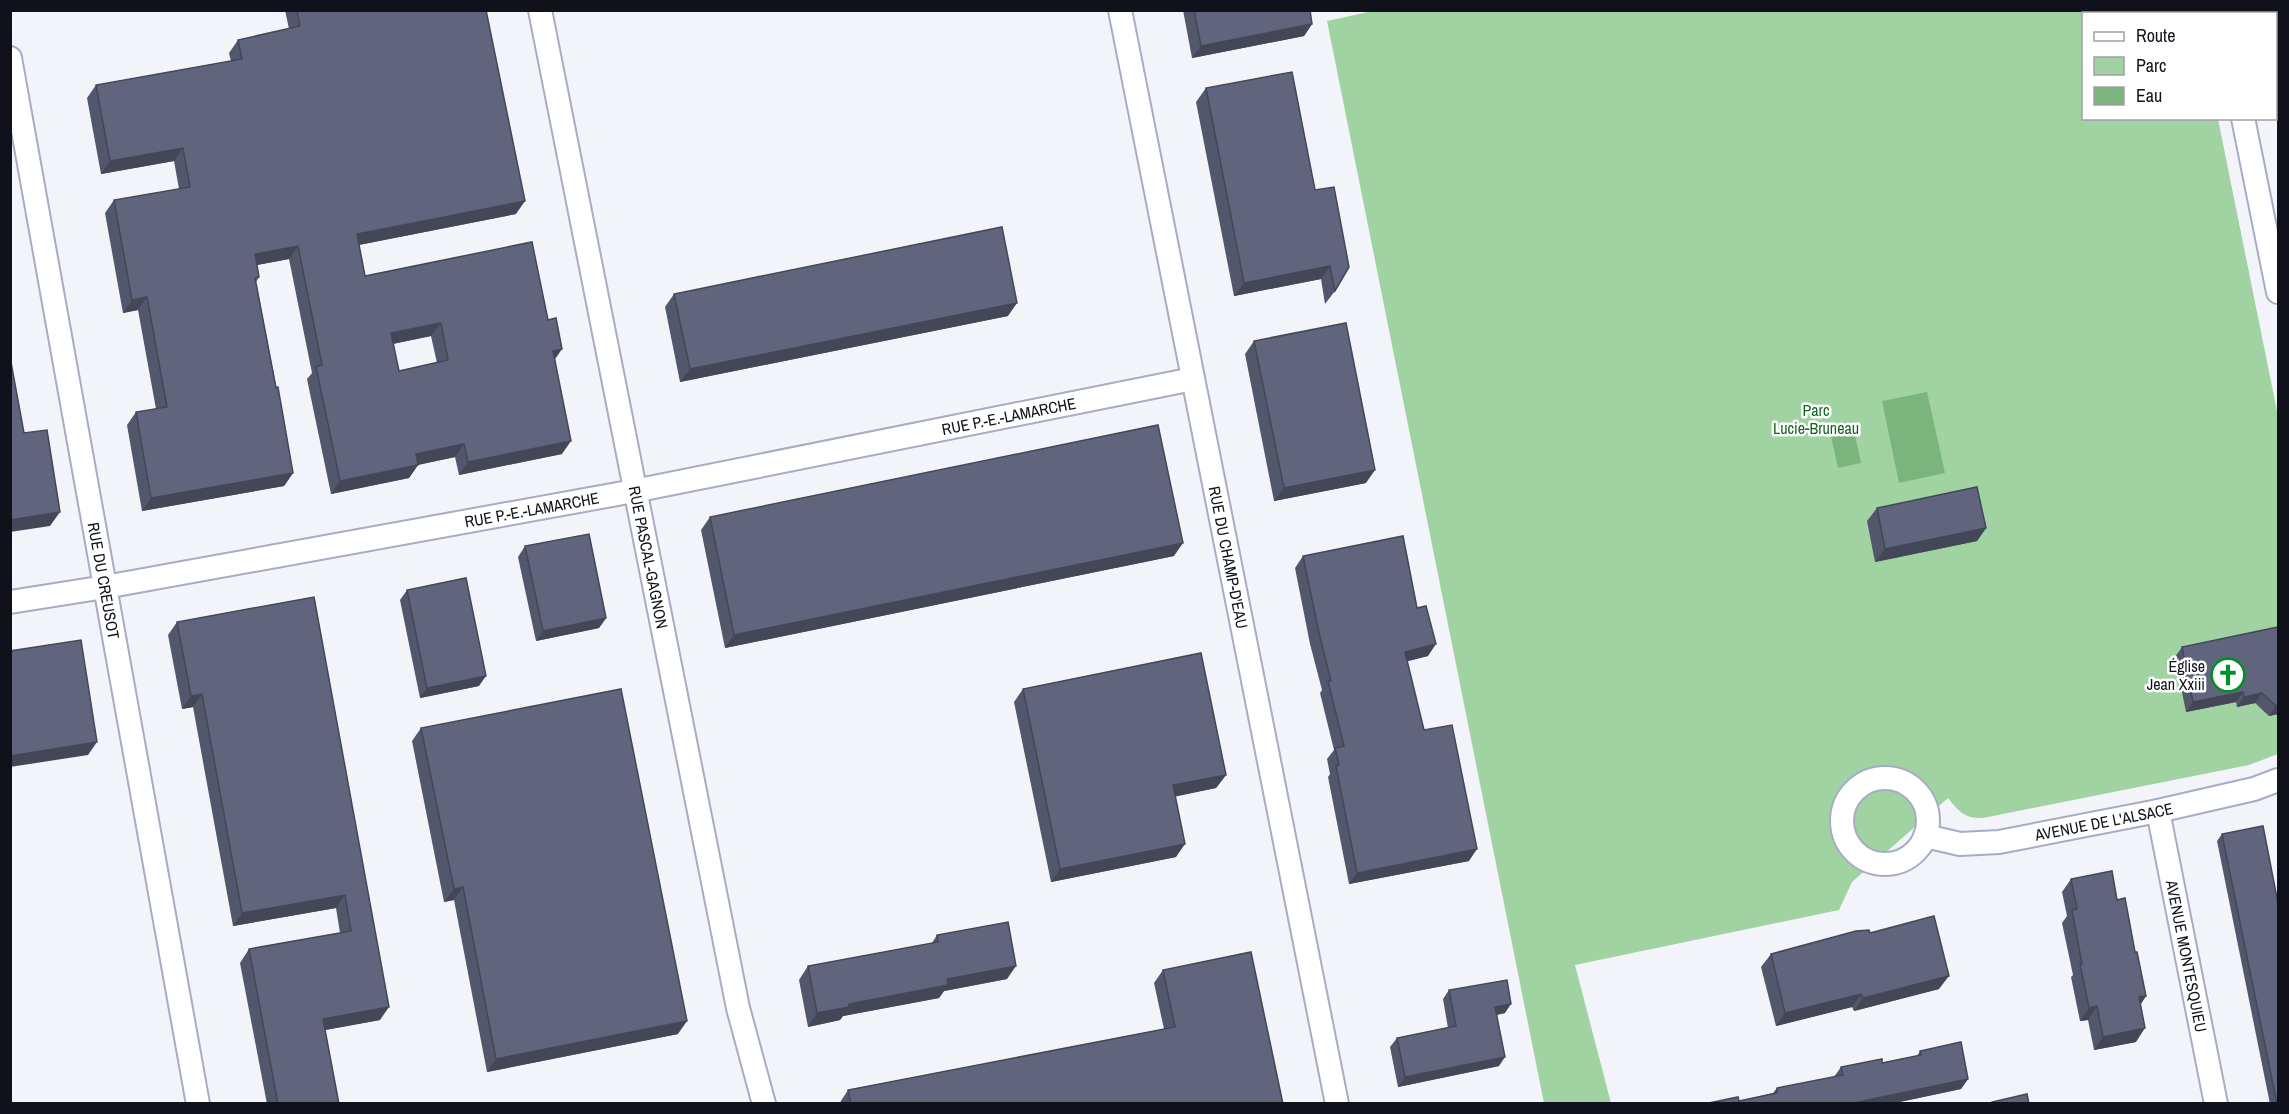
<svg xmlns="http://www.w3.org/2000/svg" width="2289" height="1114" font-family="'Archivo Narrow',sans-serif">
  <rect width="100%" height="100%" fill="#f3f4fa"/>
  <!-- green -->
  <path fill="#a1d3a2" d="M 1377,10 L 2196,11 L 2197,13 L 2084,14 L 2084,118 L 2218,119 L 2278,416 L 2278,754 L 2249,765 L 1983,818 C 1965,819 1958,811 1948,798 L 1852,882 L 1839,910 L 1575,965 L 1611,1103 L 1544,1103 L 1327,21 Z"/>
  <!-- water -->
  <g fill="#7bb57d">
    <path d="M 1927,392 L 1945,473 L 1899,483 L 1882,401 Z"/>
    <path d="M 1852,422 L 1861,463 L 1838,468 L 1829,427 Z"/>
  </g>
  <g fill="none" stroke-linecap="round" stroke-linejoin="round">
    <!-- minor casing -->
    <g stroke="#a6acc6" stroke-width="26">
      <g id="minor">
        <path id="s1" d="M 540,10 L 738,1008 L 764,1104"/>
        <path id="s2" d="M 1120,10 L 1337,1104"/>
        <path d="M 2221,10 L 2221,14"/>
        <path d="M 2271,10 L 2272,14"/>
        <path d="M 2276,33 L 2278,47"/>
        <path id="s3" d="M 10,58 L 198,1104"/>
        <path d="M 2243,118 L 2278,292"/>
        <path id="s4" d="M 10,602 L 105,587 L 634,491 L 1193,379"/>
        <circle cx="1885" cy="821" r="43"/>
        <path id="s5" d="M 2158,811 L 2216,1104"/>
        <path id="s6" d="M 1925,836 L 1960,844 L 1999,842 L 2158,811 L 2254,789 L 2278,780"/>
      </g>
    </g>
    <!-- minor -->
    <use href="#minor" stroke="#fff" stroke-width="22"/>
  </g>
  <!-- wall -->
  <g fill="#53576c" fill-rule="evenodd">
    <path d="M 285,10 L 486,10 L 516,214 L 359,245 L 365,276 L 554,360 L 562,454 L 459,475 L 455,457 L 418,465 L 409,478 L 331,494 L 307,379 L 312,373 L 289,259 L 257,265 L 259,277 L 256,282 L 293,473 L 284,486 L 142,511 L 127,425 L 136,412 L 156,409 L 138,310 L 123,313 L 105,213 L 114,200 L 179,189 L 174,161 L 101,174 L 87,98 L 96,85 L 231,61 L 229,53 L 238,40 L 289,29 ZM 431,336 L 437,363 L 399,371 L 393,344 Z"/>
    <path d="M 1183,10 L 1310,10 L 1312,24 L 1304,36 L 1192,58 Z"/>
    <path d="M 1206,88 L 1315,190 L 1335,291 L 1325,304 L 1321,279 L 1234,296 L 1196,102 Z"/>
    <path d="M 674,294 L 1008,316 L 680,382 L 665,307 Z"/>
    <path d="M 1254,341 L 1366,483 L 1274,501 L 1245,354 Z"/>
    <path d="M 1877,508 L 1986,528 L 1977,541 L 1875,562 L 1867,521 Z"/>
    <path d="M 710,517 L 1174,556 L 725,648 L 701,530 Z"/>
    <path d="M 525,546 L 606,618 L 599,628 L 536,641 L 518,557 Z"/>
    <path d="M 1303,556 L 1417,608 L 1428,656 L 1407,661 L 1424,730 L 1469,861 L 1349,884 L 1328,777 L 1330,774 L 1327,759 L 1334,750 L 1320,693 L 1322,690 L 1310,644 L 1295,568 Z"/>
    <path d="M 407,590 L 479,686 L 420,698 L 400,600 Z"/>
    <path d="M 314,597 L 380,1020 L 325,1030 L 339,1104 L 267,1104 L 240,963 L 249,949 L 340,933 L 336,908 L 233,926 L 193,707 L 182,709 L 168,635 L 177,622 Z"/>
    <path d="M 2278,627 L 2278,714 L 2269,716 L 2255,703 L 2237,707 L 2236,702 L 2186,712 L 2175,657 L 2182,647 Z"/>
    <path d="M 1023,689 L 1226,775 L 1216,788 L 1175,796 L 1176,857 L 1051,882 L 1014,702 Z"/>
    <path d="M 421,728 L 678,1034 L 487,1072 L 454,900 L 444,902 L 412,741 Z"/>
    <path d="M 2222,834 L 2278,1104 L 2270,1104 L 2217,841 Z"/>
    <path d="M 2071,879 L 2117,900 L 2135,952 L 2146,996 L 2141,1004 L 2136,1042 L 2094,1050 L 2088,1020 L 2080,1021 L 2071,977 L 2073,975 L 2062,923 L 2067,916 L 2062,892 Z"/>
    <path d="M 1870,933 L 1939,989 L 1854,1011 L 1852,1007 L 1776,1026 L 1761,967 L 1771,954 Z"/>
    <path d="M 937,935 L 1007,979 L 944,991 L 939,998 L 843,1016 L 840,1020 L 808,1027 L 799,980 L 808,966 L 932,943 Z"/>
    <path d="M 1163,970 L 1283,1104 L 839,1104 L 848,1090 L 1164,1029 L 1154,983 Z"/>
    <path d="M 1449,990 L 1505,1013 L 1497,1015 L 1499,1066 L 1398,1087 L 1390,1047 L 1397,1038 L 1448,1028 L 1443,999 Z"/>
    <path d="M 1920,1051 L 1968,1079 L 1961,1089 L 1890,1104 L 1704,1104 L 1739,1101 L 1773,1093 L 1777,1088 L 1834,1077 L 1841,1067 L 1882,1063 L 1917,1056 Z"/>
  </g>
  <!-- shaded-wall -->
  <g fill="#434758">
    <path d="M 1312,24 L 1304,36 L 1192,58 L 1201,46 Z"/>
    <path d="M 183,148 L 174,161 L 101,174 L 110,161 Z"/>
    <path d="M 525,201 L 516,214 L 348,247 L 357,234 Z"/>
    <path d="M 298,246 L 289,259 L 246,267 L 255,254 Z"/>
    <path d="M 1330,266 L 1321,279 L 1234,296 L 1244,283 Z"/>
    <path d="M 147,297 L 138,310 L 123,313 L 132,300 Z"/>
    <path d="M 1017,303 L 1008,316 L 680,382 L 690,369 Z"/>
    <path d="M 441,323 L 431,336 L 382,346 L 391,333 Z"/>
    <path d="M 562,349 L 553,362 L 553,351 Z"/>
    <path d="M 571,441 L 562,454 L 459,475 L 468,462 Z"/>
    <path d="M 464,444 L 455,457 L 407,467 L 416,454 Z"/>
    <path d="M 418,465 L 409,478 L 331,494 L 340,481 Z"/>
    <path d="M 1375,470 L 1366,483 L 1274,501 L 1284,488 Z"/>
    <path d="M 293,473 L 284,486 L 142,511 L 151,498 Z"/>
    <path d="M 60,512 L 50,526 L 10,532 L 10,520 Z"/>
    <path d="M 1986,528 L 1977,541 L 1875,562 L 1885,549 Z"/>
    <path d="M 1183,543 L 1174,556 L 725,648 L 734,635 Z"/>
    <path d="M 606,618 L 599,628 L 536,641 L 543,631 Z"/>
    <path d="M 1436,644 L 1428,656 L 1397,664 L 1405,652 Z"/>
    <path d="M 486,676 L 479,686 L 420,698 L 427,688 Z"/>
    <path d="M 2243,692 L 2236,702 L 2186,712 L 2193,702 Z"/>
    <path d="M 2262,693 L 2255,703 L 2237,707 L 2244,697 Z"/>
    <path d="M 202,694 L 193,707 L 182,709 L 191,696 Z"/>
    <path d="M 2278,705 L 2278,714 L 2269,716 L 2276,706 Z"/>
    <path d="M 97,742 L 88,755 L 10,767 L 10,756 Z"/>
    <path d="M 1226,775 L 1216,788 L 1164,799 L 1173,785 Z"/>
    <path d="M 1185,844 L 1176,857 L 1051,882 L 1060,869 Z"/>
    <path d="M 1477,849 L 1469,861 L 1349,884 L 1357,873 Z"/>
    <path d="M 463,887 L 454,900 L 444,902 L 454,889 Z"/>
    <path d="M 345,895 L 336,908 L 233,926 L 242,913 Z"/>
    <path d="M 1016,966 L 1007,979 L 944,991 L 939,998 L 843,1016 L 840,1020 L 808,1027 L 817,1013 L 849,1004 L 947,979 Z"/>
    <path d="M 1949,976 L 1939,989 L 1854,1011 L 1863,998 Z"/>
    <path d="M 1861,994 L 1852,1007 L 1776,1026 L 1785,1013 Z"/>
    <path d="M 2146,996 L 2137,1009 L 2139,997 Z"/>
    <path d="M 1511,1004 L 1505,1013 L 1489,1016 L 1495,1007 Z"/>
    <path d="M 2097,1006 L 2088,1020 L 2080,1021 L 2089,1008 Z"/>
    <path d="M 389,1007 L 380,1020 L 314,1032 L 323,1019 Z"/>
    <path d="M 687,1021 L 678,1034 L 487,1072 L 496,1059 Z"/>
    <path d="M 2145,1028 L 2136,1042 L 2094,1050 L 2103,1037 Z"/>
    <path d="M 1505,1057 L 1499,1066 L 1398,1087 L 1405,1077 Z"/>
    <path d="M 1968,1079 L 1961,1089 L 1890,1104 L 1849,1104 Z"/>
  </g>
  <!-- building -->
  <g fill="#60657d" stroke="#434758" stroke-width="1.5" fill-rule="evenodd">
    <path d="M 297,10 L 486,10 L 525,201 L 357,234 L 365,276 L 532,242 L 548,320 L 556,318 L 562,349 L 553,351 L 571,441 L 468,462 L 464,444 L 416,454 L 418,465 L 340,481 L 316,367 L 322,365 L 298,246 L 255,254 L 259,277 L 255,278 L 276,388 L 278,387 L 293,473 L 151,498 L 136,412 L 167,407 L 147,297 L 132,300 L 114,200 L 190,187 L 183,148 L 110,161 L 96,85 L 242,59 L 238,40 L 300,26 ZM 441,323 L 448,360 L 399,371 L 391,333 Z"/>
    <path d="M 1194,10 L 1310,10 L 1312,24 L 1201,46 Z"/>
    <path d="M 1292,72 L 1315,190 L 1334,187 L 1349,267 L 1335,291 L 1330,266 L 1244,283 L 1206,88 Z"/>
    <path d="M 1002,227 L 1017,303 L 690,369 L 674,294 Z"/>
    <path d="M 1346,323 L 1375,470 L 1284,488 L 1254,341 Z"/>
    <path d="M 10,357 L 24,433 L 47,430 L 60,512 L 10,520 Z"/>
    <path d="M 1158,425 L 1183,543 L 734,635 L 710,517 Z"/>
    <path d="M 1977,487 L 1986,528 L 1885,549 L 1877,508 Z"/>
    <path d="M 589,534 L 606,618 L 543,631 L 525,546 Z"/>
    <path d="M 1403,536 L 1417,608 L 1426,606 L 1436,644 L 1405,652 L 1424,730 L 1452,725 L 1477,849 L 1357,873 L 1336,766 L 1339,765 L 1335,748 L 1344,746 L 1328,681 L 1331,681 L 1319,633 L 1303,556 Z"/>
    <path d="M 466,578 L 486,676 L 427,688 L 407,590 Z"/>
    <path d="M 314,597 L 389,1007 L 323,1019 L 339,1104 L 278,1104 L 249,949 L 351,931 L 345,895 L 242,913 L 202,694 L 191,696 L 177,622 Z"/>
    <path d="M 2278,627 L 2278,705 L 2276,706 L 2262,693 L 2244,697 L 2243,692 L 2193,702 L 2182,647 Z"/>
    <path d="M 81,640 L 97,742 L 10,756 L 10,651 Z"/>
    <path d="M 1201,653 L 1226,775 L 1173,785 L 1185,844 L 1060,869 L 1023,689 Z"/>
    <path d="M 621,689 L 687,1021 L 496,1059 L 463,887 L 454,889 L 421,728 Z"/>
    <path d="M 2263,826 L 2278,903 L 2278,1104 L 2277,1104 L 2222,834 Z"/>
    <path d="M 2112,871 L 2117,900 L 2125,898 L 2135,952 L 2137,952 L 2146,996 L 2139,997 L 2145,1028 L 2103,1037 L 2097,1006 L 2089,1008 L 2080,964 L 2082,964 L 2072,910 L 2077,909 L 2071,879 Z"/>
    <path d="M 1934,916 L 1949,976 L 1863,998 L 1861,994 L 1785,1013 L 1771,954 L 1856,931 L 1869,930 L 1870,933 Z"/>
    <path d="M 1008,922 L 1016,966 L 947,979 L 948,985 L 849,1004 L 849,1007 L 817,1013 L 808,966 L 938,942 L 937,935 Z"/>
    <path d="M 1251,952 L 1283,1104 L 851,1104 L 848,1090 L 1175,1027 L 1163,970 Z"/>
    <path d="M 1507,980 L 1511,1004 L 1495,1007 L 1505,1057 L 1405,1077 L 1397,1038 L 1456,1026 L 1449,990 Z"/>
    <path d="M 1961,1042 L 1968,1079 L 1849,1104 L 1704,1104 L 1738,1097 L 1739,1101 L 1777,1093 L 1777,1088 L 1843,1075 L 1841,1067 L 1882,1059 L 1882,1063 L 1921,1055 L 1920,1051 Z"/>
    <path d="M 2027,1094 L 2029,1104 L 1992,1104 L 1992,1102 Z"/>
  </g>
  <!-- icons -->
  <defs>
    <g id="church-ring" transform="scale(1.725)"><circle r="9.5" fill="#fff" stroke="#009126" stroke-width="1.5"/><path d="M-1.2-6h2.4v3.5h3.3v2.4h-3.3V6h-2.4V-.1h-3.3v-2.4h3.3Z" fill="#009126"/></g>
  </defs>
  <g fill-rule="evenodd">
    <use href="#church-ring" x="2228" y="675"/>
  </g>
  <g text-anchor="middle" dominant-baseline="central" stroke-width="5" stroke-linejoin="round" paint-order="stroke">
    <!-- park labels -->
    <g font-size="16" fill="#136620" stroke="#fff">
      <text x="1816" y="410">Parc<tspan x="1816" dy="18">Lucie-Bruneau</tspan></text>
    </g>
    <!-- street labels -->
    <g font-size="16" fill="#10111b" stroke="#fff">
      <text stroke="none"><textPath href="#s4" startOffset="1016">RUE P.-E.-LAMARCHE</textPath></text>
      <text stroke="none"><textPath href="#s4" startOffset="530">RUE P.-E.-LAMARCHE</textPath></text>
      <text stroke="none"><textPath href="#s2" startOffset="558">RUE DU CHAMP-D'EAU</textPath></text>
      <text stroke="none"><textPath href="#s1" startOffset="558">RUE PASCAL-GAGNON</textPath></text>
      <text stroke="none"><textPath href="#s3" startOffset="531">RUE DU CREUSOT</textPath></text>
      <text stroke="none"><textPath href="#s6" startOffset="182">AVENUE DE L'ALSACE</textPath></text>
      <text stroke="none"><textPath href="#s5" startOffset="148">AVENUE MONTESQUIEU</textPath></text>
    </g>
    <!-- poi labels -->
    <g font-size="16" fill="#10111b" stroke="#fff" text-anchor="end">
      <text x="2205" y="666">Église<tspan x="2205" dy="18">Jean Xxiii</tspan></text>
    </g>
  </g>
  <!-- border -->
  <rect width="2289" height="1114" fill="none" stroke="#10111b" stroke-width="24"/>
  <!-- legend -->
  <rect x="2082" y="12" width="195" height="108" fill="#ffffff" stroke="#9fa0a4" stroke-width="1.5"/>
  <rect x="2094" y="32" width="30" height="9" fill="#ffffff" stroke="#9fa0a4" stroke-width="1.5"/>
  <text x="2136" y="42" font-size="18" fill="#10111b">Route</text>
  <rect x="2094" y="57" width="30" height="18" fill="#a1d3a2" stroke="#9fa0a4" stroke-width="1.5"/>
  <text x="2136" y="72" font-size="18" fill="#10111b">Parc</text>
  <rect x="2094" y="87" width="30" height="18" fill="#7bb57d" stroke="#9fa0a4" stroke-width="1.5"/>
  <text x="2136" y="102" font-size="18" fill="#10111b">Eau</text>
</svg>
